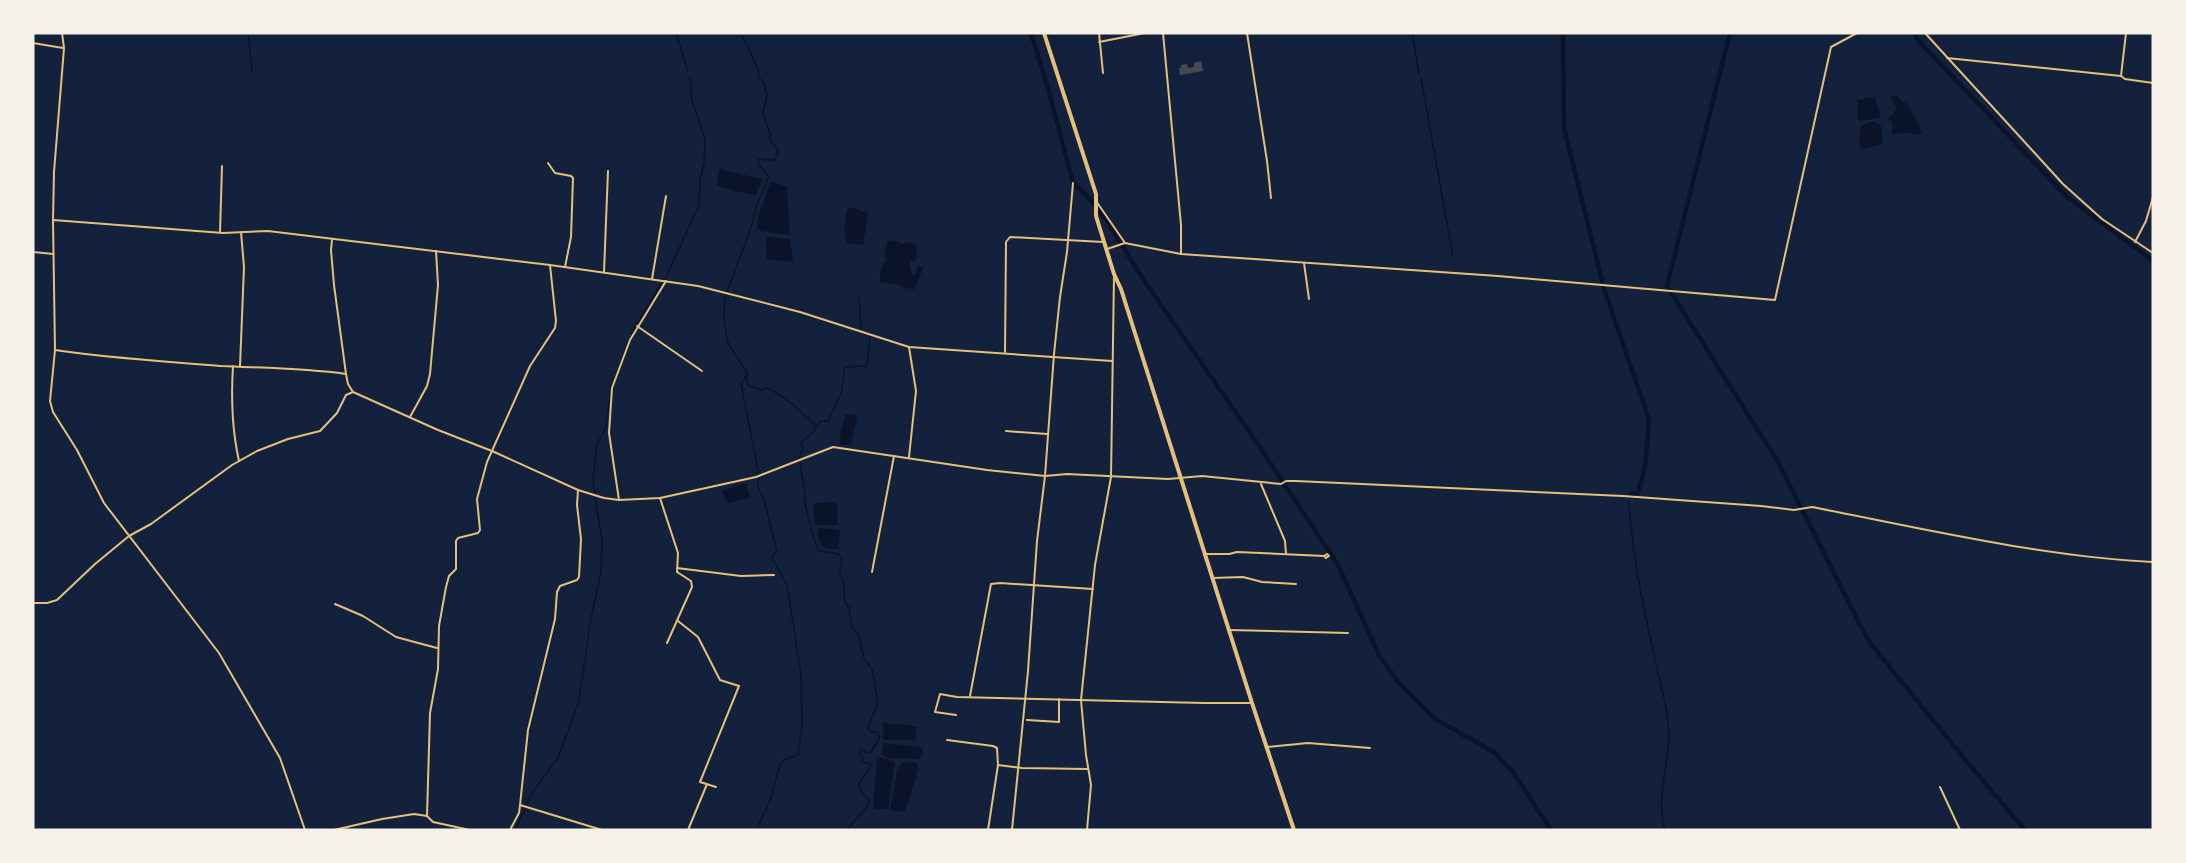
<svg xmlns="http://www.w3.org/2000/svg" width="2186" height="863" font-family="'Noto Serif',serif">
  <rect width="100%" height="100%" fill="#14213d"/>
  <!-- water -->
  <g fill="#0b132b">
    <path d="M 1895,95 L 1908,105 L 1922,132 L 1917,135 L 1909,133 L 1892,134 L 1892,122 L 1888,119 L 1897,109 L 1890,97 Z"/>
    <path d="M 1875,97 L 1880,116 L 1879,118 L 1860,121 L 1858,119 L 1857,100 Z"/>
    <path d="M 1874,121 L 1881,126 L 1883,142 L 1880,145 L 1861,149 L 1859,139 L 1861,126 Z"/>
    <path d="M 719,169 L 762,179 L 756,196 L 717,186 Z"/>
    <path d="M 773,182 L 787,187 L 790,235 L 760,231 L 757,228 L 758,217 L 770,183 Z"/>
    <path d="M 850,207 L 868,213 L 863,245 L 847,243 C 843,234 845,219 847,209 Z"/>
    <path d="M 766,237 L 790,239 L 793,262 L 767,259 Z"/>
    <path d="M 890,240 L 899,242 L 900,244 L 908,242 L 916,245 L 917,258 L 914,262 L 911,260 L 909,263 L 912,274 L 915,275 L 918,265 L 923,268 L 915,289 L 904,288 L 900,285 L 879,282 L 882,267 L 887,259 L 884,255 L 887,242 Z"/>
    <path d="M 845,414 L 856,415 L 857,418 L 851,445 L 842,445 L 839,443 Z"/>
    <path d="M 746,483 L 750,498 L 727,503 L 722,492 L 723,490 Z"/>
    <path d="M 834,502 L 837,504 L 838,525 L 815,525 L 813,506 L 815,503 Z"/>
    <path d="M 820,528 L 840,530 L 838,549 L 828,549 L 821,545 L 817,533 Z"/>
    <path d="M 883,723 L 909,725 L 917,727 L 915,740 L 883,740 Z"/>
    <path d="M 884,743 L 921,747 L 923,753 L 920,759 L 888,758 L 881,754 Z"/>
    <path d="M 881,757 L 895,762 L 888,809 L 875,809 L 873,806 L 877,760 Z"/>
    <path d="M 902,762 L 917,763 L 919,767 L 905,812 L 890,810 L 897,771 Z"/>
  </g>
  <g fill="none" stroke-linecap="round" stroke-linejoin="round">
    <!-- stream -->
    <g stroke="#0b132b" stroke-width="1.5">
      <path d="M 248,33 L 252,72"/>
      <path d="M 676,33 L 688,71"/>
      <path d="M 741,33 L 758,69 L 759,78 L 764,83 L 767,95 L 763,113 L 770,133 L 770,141 L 776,146 L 778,154 L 774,160 L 758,159 L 759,165 L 769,177 L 756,207 L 751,228 L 725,297 L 724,318 L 728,343 L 748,374 L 746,381 L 749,386 L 762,390 L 767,388 C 787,397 800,411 816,426 L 815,430 L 801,443 L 803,449 L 799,458"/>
      <path d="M 1412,33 L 1419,73"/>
      <path d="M 1421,78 L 1453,257"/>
      <path d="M 665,279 L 699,205 L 700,181 L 704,163 L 705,139 L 692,100 L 690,77"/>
      <path d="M 859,298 L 861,329"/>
      <path d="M 746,375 L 741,384 L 758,470 L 758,487 L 764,500 L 777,551 L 772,556 L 773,560 L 787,585 L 801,674 L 802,726 L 798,755 L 783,760 L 780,765 L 770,801 L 756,830"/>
      <path d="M 816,426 L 821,421 L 828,421 L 841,393 L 845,367 L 867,366 L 870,337"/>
      <path d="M 800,463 L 805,493 C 803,502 814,541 819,551 L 839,554 L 842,558 L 840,573 L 843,579 L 845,602 L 849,608 L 852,629 L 858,633 L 864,658 L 872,669 L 878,702 L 868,728 L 870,731 L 878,733 L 880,737 L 871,752 L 866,753 L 861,749 L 859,752 L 864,762 L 872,765 L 860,782 L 859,788 L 869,800 L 869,804 L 847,830"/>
      <path d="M 595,494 L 593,480 L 597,444 L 606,427 L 611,388 L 634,329 L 661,284"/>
      <path d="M 1629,501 C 1632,555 1643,607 1655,659 C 1659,679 1666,701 1668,721 C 1673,758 1654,795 1665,830"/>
      <path d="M 527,804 L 534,790 L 558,758 L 579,701 L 591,618 L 601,572 L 602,540 L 595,499"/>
      <path d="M 515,830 L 525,808"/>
    </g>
    <!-- canal -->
    <g stroke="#0b132b" stroke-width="4.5">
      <path d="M 1031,33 L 1048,88 L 1073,183 L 1088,197 L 1108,222 L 1141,276 L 1255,440 L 1338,565 L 1379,655 L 1398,682 L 1434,718 L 1495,753 L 1513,772 L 1551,830"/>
      <path d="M 1563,33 L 1564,128 L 1602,281"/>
      <path d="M 1730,33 L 1667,286 L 1778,462 L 1858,621 L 1871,644 L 1963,757 L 2025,830"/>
      <path d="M 1914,33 L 1918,40 L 2067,197 L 2153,261"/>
      <path d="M 1603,286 L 1649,419 L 1645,467 L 1638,493 L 1631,494"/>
    </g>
  </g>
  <!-- building -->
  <path fill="#48494c" d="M 1201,61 L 1203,71 L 1180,75 L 1179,68 L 1181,68 L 1181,65 L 1187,64 L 1188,68 L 1194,67 L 1194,63 Z"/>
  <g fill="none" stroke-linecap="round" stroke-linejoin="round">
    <!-- minor -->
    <g stroke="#e5c07b" stroke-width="2">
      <path d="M 62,33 L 64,48 L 54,172 L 53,220 L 55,350 L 50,401 L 53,412 L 77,450 L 104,503 L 219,653 L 280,758 L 305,830"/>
      <path d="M 1099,33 L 1103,73"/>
      <path d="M 1163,33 L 1181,225 L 1181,254"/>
      <path d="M 1247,33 L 1267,161 L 1271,198"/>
      <path d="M 1925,33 L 2063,184 L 2102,219 L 2153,253"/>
      <path d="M 1099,42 L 1145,33"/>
      <path d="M 33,43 L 63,48"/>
      <path d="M 1947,58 L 2121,76 L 2125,79 L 2153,83"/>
      <path d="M 2121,76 L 2126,33"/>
      <path d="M 548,163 L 555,173 L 571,176 L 573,178 L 571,237 L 565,267"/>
      <path d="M 1096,201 L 1125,243"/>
      <path d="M 53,220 L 223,233 L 268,231 L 550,265 L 698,286 L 800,312 L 909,347 L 1112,361"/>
      <path d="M 220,232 L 222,166"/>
      <path d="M 332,240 L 331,250 L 334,285 L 346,374"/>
      <path d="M 2135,242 L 2146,221 L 2153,197"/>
      <path d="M 1107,249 L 1125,243 L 1181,254 L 1498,276 L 1775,300 L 1831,47 L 1857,33"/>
      <path d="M 33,252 L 53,254"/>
      <path d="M 1304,263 L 1309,299"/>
      <path d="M 604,272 L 608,171"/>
      <path d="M 652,279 L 666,196"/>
      <path d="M 637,326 L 702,371"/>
      <path d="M 909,347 L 916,391 L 909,457"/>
      <path d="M 55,350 C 110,358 166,362 221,366 C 263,368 304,368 346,374 L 348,384 L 353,392"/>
      <path d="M 1005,352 L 1006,242 L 1010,237 L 1103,242"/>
      <path d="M 233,366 C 231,398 232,430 239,461"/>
      <path d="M 240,366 L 244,267 L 241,232"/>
      <path d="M 410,417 L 427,386 L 430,374 L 438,285 L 436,251"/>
      <path d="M 1006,431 L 1047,434"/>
      <path d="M 1261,484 L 1285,541 L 1286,554"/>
      <path d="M 660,498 L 678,553 L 677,572 L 691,581 L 692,587 L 667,643"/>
      <path d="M 619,500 L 609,433 L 612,388 L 630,340 L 666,281"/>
      <path d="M 1205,554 L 1229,554 L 1237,552 L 1324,556"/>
      <path d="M 1327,554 L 1329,556 L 1326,558 L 1324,556 Z"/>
      <path d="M 677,568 L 741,576 L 774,575"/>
      <path d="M 872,572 L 894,456"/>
      <path d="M 1212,578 L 1243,577 L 1262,582 L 1296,584"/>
      <path d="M 33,603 L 47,603 L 57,600 L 95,564 L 129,536 L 151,524 L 232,465 L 257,451 L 288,439 L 320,431 L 337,413 L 346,395 L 353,392 L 438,430 L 492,451 L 578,490 L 604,498 L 619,500 L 660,498 L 756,477 L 833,447 L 987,470 L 1045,476 L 1067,474 L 1168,479 L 1202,476 L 1281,484 L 1286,481 L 1296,481 L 1623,496 L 1761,506 L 1794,510 L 1812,507 C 1924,529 2039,556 2153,562"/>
      <path d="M 335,604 L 363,616 L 396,637 L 437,648"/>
      <path d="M 678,621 L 698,637 L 720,680 L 739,686 L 700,782 L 716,787"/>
      <path d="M 1229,630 L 1348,633"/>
      <path d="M 970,696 L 991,584 L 1000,583 L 1093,589"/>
      <path d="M 956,715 L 935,712 L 940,694 L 957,697 L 1204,703 L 1252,703"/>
      <path d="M 1027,720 L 1059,722 L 1059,699"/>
      <path d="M 947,740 L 993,746 L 997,748 L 998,765"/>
      <path d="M 1267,747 L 1308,743 L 1370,748"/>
      <path d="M 1940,787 L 1960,830"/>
      <path d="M 520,805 L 528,730 L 555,619 L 557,592 L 560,586 L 577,580 L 579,577 L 581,539 L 577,505 L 578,490"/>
      <path d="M 427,816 L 430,713 L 438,669 L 439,626 L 446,587 L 449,576 L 456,569 L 456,541 L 458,538 L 478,533 L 480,530 L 477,499 L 487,462 L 530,366 L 555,328 L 556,321 L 550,265"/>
      <path d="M 334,830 L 382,819 L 414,814 L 427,816 L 433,822 L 470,830"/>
      <path d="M 510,830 L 519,813 L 520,805 L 602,830"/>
      <path d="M 688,830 L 707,784"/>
      <path d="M 988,830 L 998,765 L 1022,768 L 1088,769"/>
      <path d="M 1012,830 L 1028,671 L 1037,541 L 1045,476 L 1054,354 L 1060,297 L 1067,252 L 1073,183"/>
      <path d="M 1087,830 L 1091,785 L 1086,755 L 1081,700 L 1095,565 L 1111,477 L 1114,275"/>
    </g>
    <!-- secondary -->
    <path stroke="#e5c07b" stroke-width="4" d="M 1044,33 L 1096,194 L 1096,216 L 1114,274 L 1121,289 L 1252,703 L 1294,830"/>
  </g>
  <!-- border -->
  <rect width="2186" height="863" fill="none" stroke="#f6f1e7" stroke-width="69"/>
</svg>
